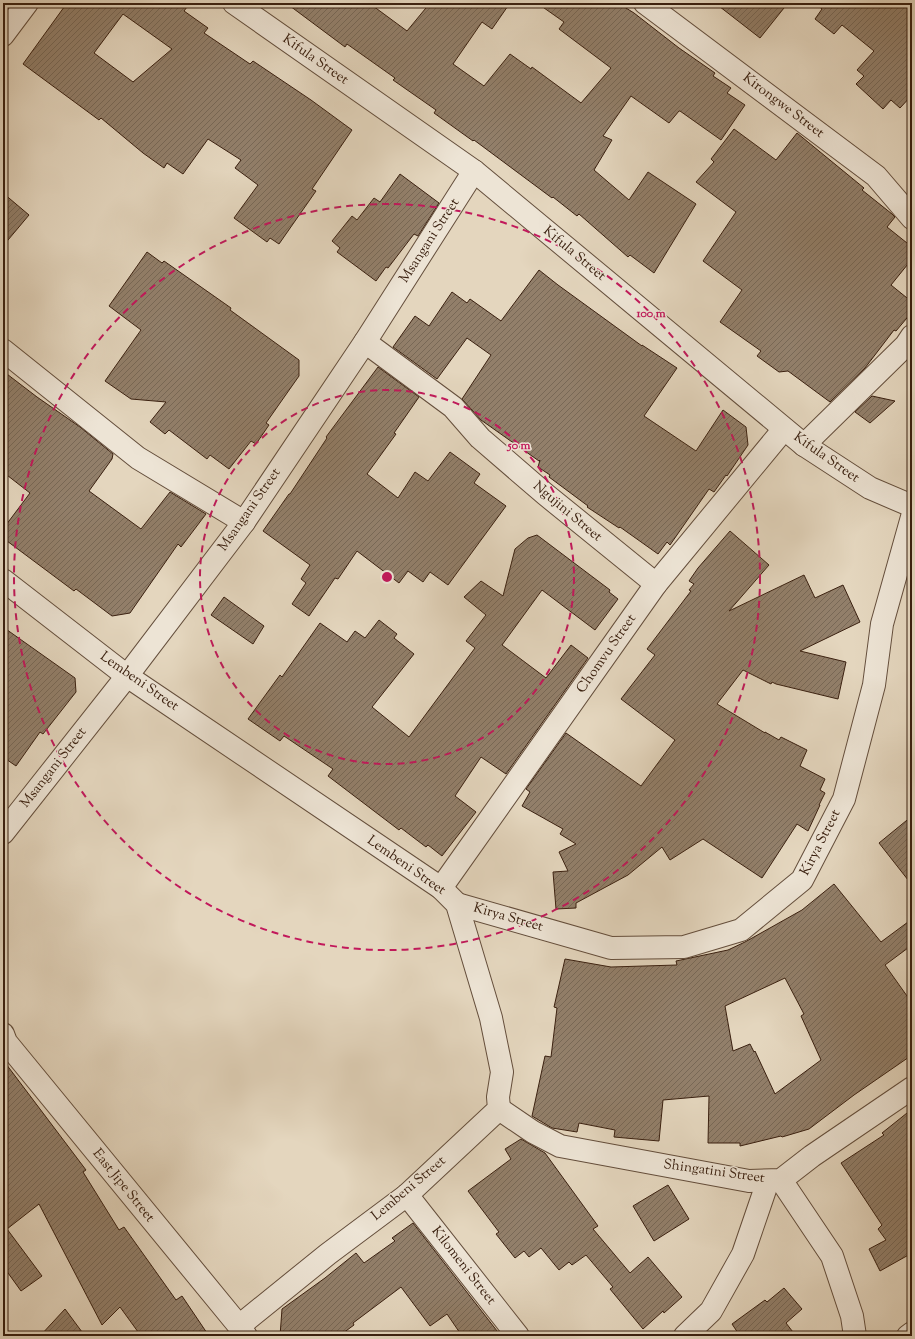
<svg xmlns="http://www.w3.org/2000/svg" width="915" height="1339" font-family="'Sorts Mill Goudy',serif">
  <defs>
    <pattern id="building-hatch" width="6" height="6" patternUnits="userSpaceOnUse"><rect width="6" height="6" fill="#927f6a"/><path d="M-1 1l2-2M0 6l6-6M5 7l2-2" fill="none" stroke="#786856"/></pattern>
  </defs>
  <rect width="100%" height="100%" fill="#e4d6be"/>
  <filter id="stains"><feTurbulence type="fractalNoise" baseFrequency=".005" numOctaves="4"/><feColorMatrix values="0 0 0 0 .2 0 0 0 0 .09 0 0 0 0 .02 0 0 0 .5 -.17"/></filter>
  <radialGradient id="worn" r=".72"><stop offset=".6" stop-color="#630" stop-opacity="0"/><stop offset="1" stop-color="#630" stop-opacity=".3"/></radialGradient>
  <!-- building -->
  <g fill="url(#building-hatch)" stroke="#3a2010" fill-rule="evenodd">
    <path d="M 67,3 L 190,3 L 184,11 L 208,28 L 204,33 L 250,64 L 253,61 L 311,100 L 352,130 L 312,189 L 316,191 L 279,244 L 270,238 L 267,242 L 234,218 L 258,185 L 235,168 L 241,160 L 208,139 L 183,174 L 167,163 L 164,168 L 143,153 L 101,118 L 99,120 L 23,64 ZM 123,14 L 172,49 L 133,82 L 94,53 Z"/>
    <path d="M 286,3 L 369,3 L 407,31 L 430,3 L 510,3 L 492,29 L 482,22 L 453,64 L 484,86 L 510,54 L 531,69 L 532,67 L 581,103 L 611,68 L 559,29 L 564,22 L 537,3 L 618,3 L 634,13 L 679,48 L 715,73 L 713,76 L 731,88 L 727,93 L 745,105 L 721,140 L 680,111 L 679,111 L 669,123 L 631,96 L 603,136 L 612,140 L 594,170 L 629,200 L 648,172 L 696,204 L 654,273 L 630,255 L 628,257 L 579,214 L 577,216 L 553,197 L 552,198 L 474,140 L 473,141 L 434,113 L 436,110 L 393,80 L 395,78 L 347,44 L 345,47 Z"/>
    <path d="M 715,3 L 788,3 L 760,38 Z"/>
    <path d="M 815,3 L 912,3 L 912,95 L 900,108 L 891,100 L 883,109 L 856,84 L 864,76 L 857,70 L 874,51 L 842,25 L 834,34 L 815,19 L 822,9 Z"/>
    <path d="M 734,129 L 776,160 L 797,133 L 864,188 L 862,190 L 892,214 L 895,217 L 887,227 L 912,247 L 912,259 L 891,285 L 912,302 L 912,312 L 896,331 L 894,330 L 865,368 L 830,402 L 788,371 L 779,372 L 757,356 L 761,351 L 720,322 L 742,290 L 703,261 L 736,212 L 696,182 L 714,162 L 711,159 Z"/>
    <path d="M 400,174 L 439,203 L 418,236 L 414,234 L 388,268 L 386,267 L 376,281 L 337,252 L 340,248 L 332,241 L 352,216 L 357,220 L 374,198 L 380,202 Z"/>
    <path d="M 3,193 L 29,215 L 3,246 Z"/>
    <path d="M 147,252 L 162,263 L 164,261 L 231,308 L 230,310 L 299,360 L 299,376 L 266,423 L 269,425 L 256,444 L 251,441 L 229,469 L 210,455 L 207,459 L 169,430 L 165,434 L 150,422 L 166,402 L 131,399 L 105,381 L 141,330 L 109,306 Z"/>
    <path d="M 539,270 L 558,285 L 642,346 L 642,345 L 677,368 L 644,416 L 696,451 L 723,410 L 746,427 L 748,445 L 727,476 L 726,475 L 714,492 L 709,489 L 670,545 L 667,542 L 658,554 L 620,527 L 619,528 L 587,507 L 588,506 L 549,477 L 550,475 L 538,467 L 540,460 L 539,461 L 481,420 L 462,399 L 491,355 L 467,338 L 437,379 L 393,347 L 415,316 L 429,326 L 452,292 L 467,303 L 470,299 L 501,321 Z"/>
    <path d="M 378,367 L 419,397 L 394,433 L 396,434 L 367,474 L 398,498 L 415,472 L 428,481 L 450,452 L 480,474 L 474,483 L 506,506 L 448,585 L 430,572 L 423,582 L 408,571 L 399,583 L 357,551 L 338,579 L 335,578 L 309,616 L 292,604 L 306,583 L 301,579 L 310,565 L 263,531 L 289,494 L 290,494 L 327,438 L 326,437 Z"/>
    <path d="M 3,371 L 37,397 L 80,427 L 113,454 L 112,459 L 89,491 L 141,529 L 170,492 L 206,514 L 181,547 L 178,544 L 130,613 L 112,616 L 76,589 L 74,591 L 3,538 L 3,529 L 30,493 L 3,472 Z"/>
    <path d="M 872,396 L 895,401 L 870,423 L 855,412 Z"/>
    <path d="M 730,531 L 769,565 L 729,611 L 804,575 L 815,598 L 843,585 L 860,622 L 800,651 L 846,662 L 838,699 L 776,684 L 772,682 L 771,684 L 743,670 L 717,704 L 765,733 L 765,732 L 779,740 L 781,737 L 807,750 L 800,766 L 825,779 L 820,790 L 825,793 L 819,805 L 820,805 L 808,831 L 797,824 L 762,878 L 703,839 L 670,860 L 662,847 L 628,875 L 576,903 L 576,908 L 556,909 L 553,872 L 568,871 L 559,852 L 576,844 L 560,834 L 563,829 L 522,806 L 530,792 L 526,789 L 566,733 L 641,786 L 675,740 L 621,699 L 655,655 L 647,649 L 691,591 L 689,590 L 694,584 L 689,581 L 698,568 Z"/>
    <path d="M 537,535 L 610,590 L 609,592 L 618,599 L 595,630 L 542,590 L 502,645 L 546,678 L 571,645 L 588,658 L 506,774 L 481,757 L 455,796 L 476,812 L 442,856 L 428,845 L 426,847 L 401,828 L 399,830 L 328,776 L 333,769 L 284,736 L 280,741 L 248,719 L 280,675 L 282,677 L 320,623 L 347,642 L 355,631 L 365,638 L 379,620 L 397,634 L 394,638 L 414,654 L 372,707 L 409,737 L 475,648 L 466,641 L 486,615 L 464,597 L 481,581 L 503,596 L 515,549 L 528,538 Z"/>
    <path d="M 224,597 L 264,626 L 253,644 L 211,615 Z"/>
    <path d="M 3,627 L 75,678 L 76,692 L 43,734 L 40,732 L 16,766 L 3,757 Z"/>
    <path d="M 912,816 L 912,885 L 879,843 Z"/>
    <path d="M 834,884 L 881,942 L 912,919 L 912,945 L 885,965 L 912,1003 L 912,1055 L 854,1095 L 809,1129 L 782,1137 L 781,1136 L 740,1146 L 740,1143 L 708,1143 L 709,1096 L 663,1100 L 659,1141 L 614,1137 L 615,1130 L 579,1123 L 577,1132 L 552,1128 L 532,1116 L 545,1056 L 551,1057 L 557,1008 L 554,1007 L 565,959 L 611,967 L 677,965 L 676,961 L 728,950 L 745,942 L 802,910 ZM 785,978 L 804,1014 L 801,1016 L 821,1060 L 775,1094 L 755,1051 L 754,1052 L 750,1044 L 733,1051 L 725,1006 Z"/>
    <path d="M 3,1060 L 86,1170 L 83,1172 L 119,1230 L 124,1227 L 176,1300 L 182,1296 L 209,1336 L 141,1336 L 120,1307 L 102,1325 L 39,1204 L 7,1229 L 42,1276 L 21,1291 L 3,1266 Z"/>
    <path d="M 912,1109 L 912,1253 L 880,1271 L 869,1249 L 886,1240 L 878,1229 L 882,1225 L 841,1163 L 884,1135 L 882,1133 Z"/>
    <path d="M 521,1139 L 545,1153 L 598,1226 L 593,1229 L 630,1273 L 648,1257 L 682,1297 L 664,1313 L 663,1311 L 643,1329 L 610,1289 L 613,1287 L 586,1255 L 572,1265 L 569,1262 L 559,1270 L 541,1248 L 529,1257 L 524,1251 L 515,1258 L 496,1234 L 499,1232 L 468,1191 L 511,1159 L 505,1149 Z"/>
    <path d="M 668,1185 L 689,1219 L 654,1241 L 633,1206 Z"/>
    <path d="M 413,1223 L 501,1336 L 462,1336 L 447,1314 L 430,1326 L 401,1287 L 353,1323 L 354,1325 L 339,1336 L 280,1336 L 282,1309 L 325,1278 L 356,1253 L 364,1263 L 395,1241 L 392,1238 Z"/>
    <path d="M 784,1288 L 802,1309 L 786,1323 L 796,1336 L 740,1336 L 732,1324 L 765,1300 L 767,1302 Z"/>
    <path d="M 65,1309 L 85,1336 L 40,1336 Z"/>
  </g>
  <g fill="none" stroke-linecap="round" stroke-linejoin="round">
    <!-- minor casing -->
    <g stroke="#644e3c" stroke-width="24">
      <g id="minor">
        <path d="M 234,3 L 474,171 L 804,445 L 870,488 L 912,506"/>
        <path d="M 645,3 L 876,176 L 912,218"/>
        <path d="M 3,35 L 27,3"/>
        <path d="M 365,342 L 453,407 L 480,438 L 545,494 L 656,584"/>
        <path d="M 3,350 L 138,458 L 244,522"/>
        <path d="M 804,445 L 906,345 L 912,336"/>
        <path d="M 3,580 L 127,676 L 441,888 L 457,904 L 491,1018 L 502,1072 L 498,1097 L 499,1109 L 407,1195 L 328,1254 L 239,1326"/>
        <path d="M 3,833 L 127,676 L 244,522 L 365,342 L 474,171"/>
        <path d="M 441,888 L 656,584 L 784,429"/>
        <path d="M 457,904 L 611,948 L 684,947 L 741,930 L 802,880 L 844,799 L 874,685 L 882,624 L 912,517"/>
        <path d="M 3,1034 L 6,1042 L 239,1326 L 246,1336"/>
        <path d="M 499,1109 L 533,1132 L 560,1146 L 749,1181 L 781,1180 L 812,1156 L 912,1088"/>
        <path d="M 781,1180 L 832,1256 L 852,1316 L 855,1336"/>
        <path d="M 407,1195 L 518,1336"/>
        <path d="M 685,1336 L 711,1311 L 743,1254 L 768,1181"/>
        <path d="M 908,1336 L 912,1333"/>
      </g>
    </g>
    <!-- minor -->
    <use href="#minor" stroke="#ede4d5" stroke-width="22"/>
  </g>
  <!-- distance rings -->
  <g fill="none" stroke="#c2185b" stroke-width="2" stroke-dasharray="7 5">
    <circle cx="387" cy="577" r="187"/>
    <circle cx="387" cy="577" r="373"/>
  </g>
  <g text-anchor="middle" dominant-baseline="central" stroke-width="3" stroke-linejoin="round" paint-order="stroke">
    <!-- street labels -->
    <g font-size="14" fill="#3a2010" stroke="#ede4d5">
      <text transform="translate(315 60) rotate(35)">Kifula Street</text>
      <text transform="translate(783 106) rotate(37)">Kirongwe Street</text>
      <text transform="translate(430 241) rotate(-57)">Msangani Street</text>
      <text transform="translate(574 254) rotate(40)">Kifula Street</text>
      <text transform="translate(826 458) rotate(35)">Kifula Street</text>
      <text transform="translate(250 510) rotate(-55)">Msangani Street</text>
      <text transform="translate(567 512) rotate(40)">Ngujini Street</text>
      <text transform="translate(607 654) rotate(-55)">Chomvu Street</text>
      <text transform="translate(139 682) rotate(35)">Lembeni Street</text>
      <text transform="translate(54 768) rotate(-52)">Msangani Street</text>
      <text transform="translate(821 843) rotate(-63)">Kirya Street</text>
      <text transform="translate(406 866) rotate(35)">Lembeni Street</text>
      <text transform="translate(508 918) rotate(16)">Kirya Street</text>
      <text transform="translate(714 1172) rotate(8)">Shingatini Street</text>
      <text transform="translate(123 1186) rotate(51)">East Jipe Street</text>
      <text transform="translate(409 1189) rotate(-40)">Lembeni Street</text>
      <text transform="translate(463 1266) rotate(52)">Kilomeni Street</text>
    </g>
  </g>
  <circle cx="387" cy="577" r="6" fill="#c2185b" stroke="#ede4d5" stroke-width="2"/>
  <g font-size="12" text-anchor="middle" font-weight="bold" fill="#c2185b" stroke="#ede4d5" stroke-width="3" stroke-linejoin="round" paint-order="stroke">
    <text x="651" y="317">100 m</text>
    <text x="519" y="449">50 m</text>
  </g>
  <!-- margin -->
  <rect width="915" height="1339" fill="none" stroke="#e4d6be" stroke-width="16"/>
  <rect x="4" y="4" width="907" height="1331" fill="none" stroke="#3a2010" stroke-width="2"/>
  <rect x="8" y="8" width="899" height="1323" fill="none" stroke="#3a2010"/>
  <rect width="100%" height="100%" filter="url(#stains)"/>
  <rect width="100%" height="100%" fill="url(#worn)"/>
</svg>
